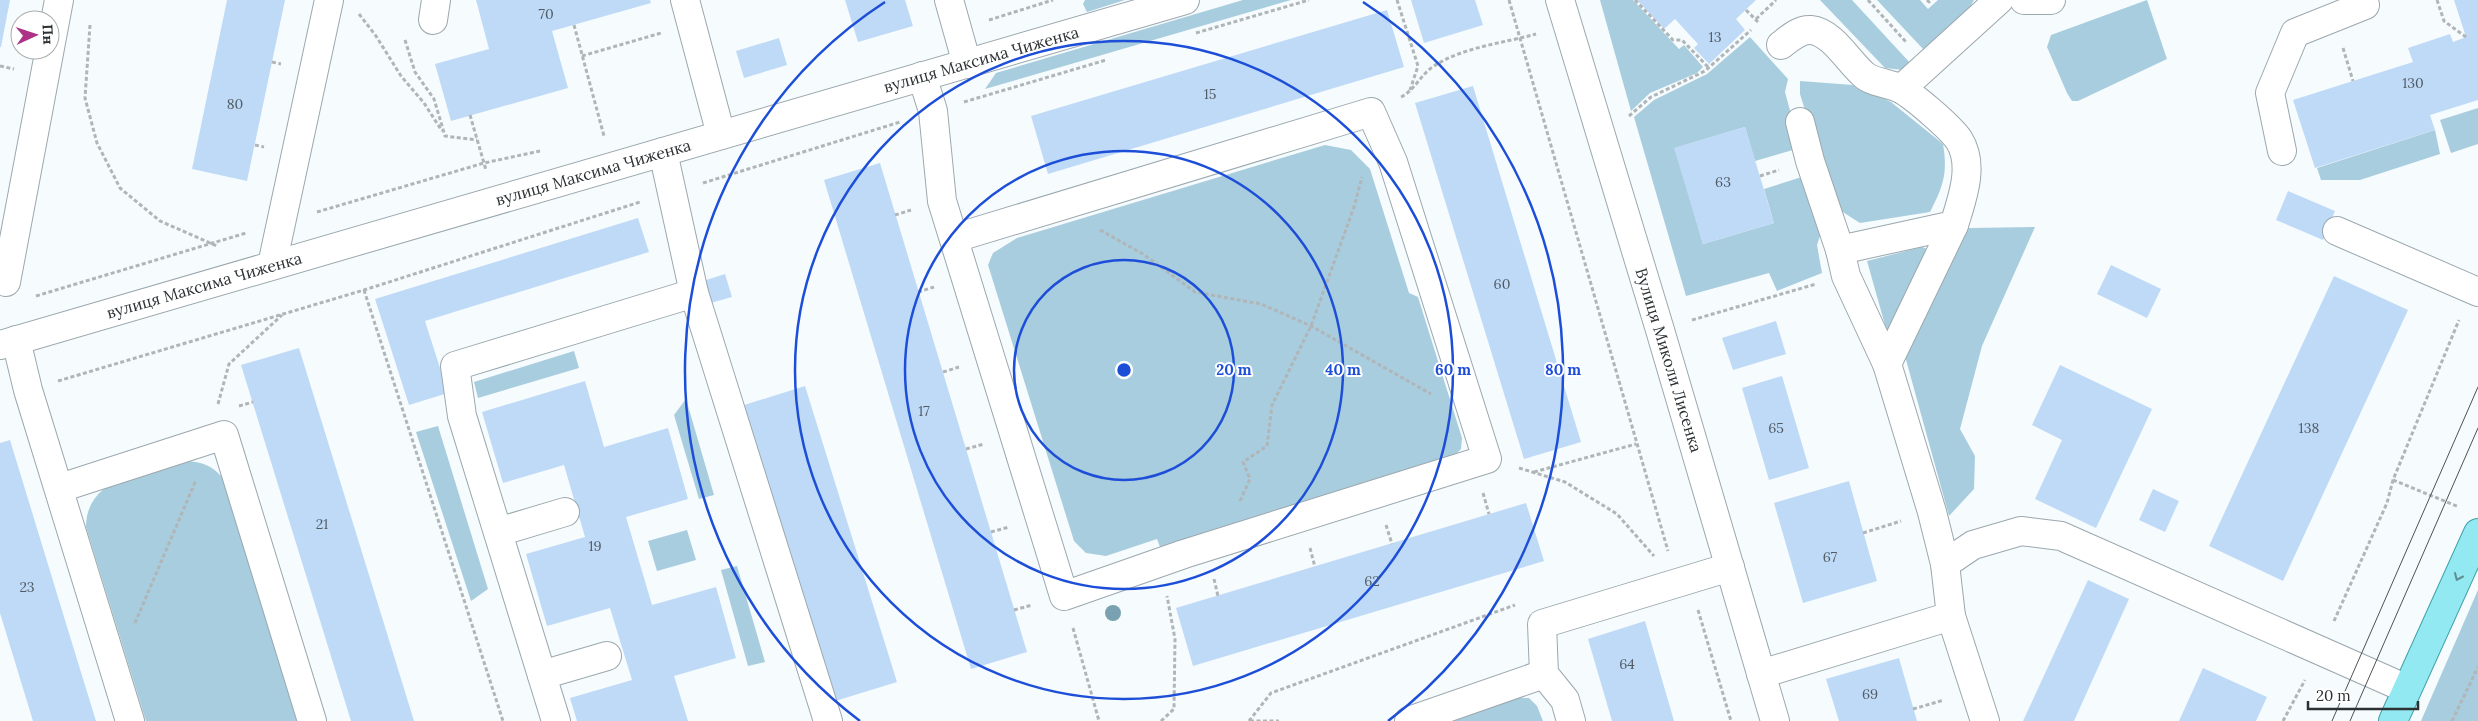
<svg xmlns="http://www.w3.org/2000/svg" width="2478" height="721" font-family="Lora,serif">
  <rect width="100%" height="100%" fill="#f6fbfe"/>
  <!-- green -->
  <g fill="#a8cdde">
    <path d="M 1085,0 L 1125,0 L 1087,12 L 1083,4 Z"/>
    <path d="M 1243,0 L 1291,0 L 985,89 L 996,73 Z"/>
    <path d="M 1600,0 L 1633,0 L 1679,49 L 1684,45 L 1703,67 L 1697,73 L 1650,93 L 1631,111 Z"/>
    <path d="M 1820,0 L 1852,0 L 1911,64 L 1903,70 L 1885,68 Z"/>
    <path d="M 1877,0 L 1920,0 L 1928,9 L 1938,0 L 1974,0 L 1968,11 L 1925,51 Z"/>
    <path d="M 2147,0 L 2167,59 L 2078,101 L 2072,101 L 2067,93 L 2047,47 L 2051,35 Z"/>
    <path d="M 1750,37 L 1788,79 L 1785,92 L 1800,148 L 1755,161 L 1745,127 L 1675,148 L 1703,244 L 1774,223 L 1764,189 L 1808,175 L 1823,227 L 1817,245 L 1822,273 L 1777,291 L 1769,273 L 1686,296 L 1634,117 L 1654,100 L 1707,74 Z"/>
    <path d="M 1800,81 L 1853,85 L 1891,102 L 1943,144 C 1948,174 1943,186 1930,212 L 1860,223 L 1835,207 L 1800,94 Z"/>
    <path d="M 2478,108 L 2478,144 L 2451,153 L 2440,120 Z"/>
    <path d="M 2435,130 L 2440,154 L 2360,180 L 2321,180 L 2317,168 Z"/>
    <path d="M 1325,145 L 1351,150 L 1370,169 L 1409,293 L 1418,297 L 1462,438 L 1461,449 L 1454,456 L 1160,547 L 1157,539 L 1106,556 L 1086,553 L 1074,541 L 988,265 L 993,253 L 1017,238 Z"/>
    <path d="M 2035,227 L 1982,346 L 1960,429 L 1975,456 L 1974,489 L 1949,516 L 1905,356 L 1969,228 Z"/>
    <path d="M 1922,247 L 1927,249 L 1929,257 L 1887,332 L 1867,261 Z"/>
    <path d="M 574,351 L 579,368 L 478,398 L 474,382 Z"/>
    <path d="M 686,399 L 714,495 L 699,499 L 674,415 Z"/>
    <path d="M 438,426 L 488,589 L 471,601 L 416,432 Z"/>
    <path d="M 182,461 C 204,461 216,467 228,485 L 300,721 L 146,721 L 86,527 C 86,477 145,472 182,461 Z"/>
    <path d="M 687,530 L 696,560 L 657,571 L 648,541 Z"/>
    <path d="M 737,566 L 765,662 L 748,666 L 721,570 Z"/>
    <path d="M 2478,590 L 2478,721 L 2421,721 Z"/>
    <path d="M 1516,698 L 1529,698 L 1537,706 L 1543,721 L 1450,721 Z"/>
  </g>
  <!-- building -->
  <g fill="#bfdaf7">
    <path d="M 0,0 L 10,0 L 1,47 L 0,47 Z"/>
    <path d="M 227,0 L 285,0 L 247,181 L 192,169 Z"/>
    <path d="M 476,0 L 650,0 L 651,3 L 552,31 L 568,88 L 451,121 L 435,64 L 489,49 Z"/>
    <path d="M 845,0 L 905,0 L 913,26 L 858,42 Z"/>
    <path d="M 1411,0 L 1475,0 L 1483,25 L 1424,43 Z"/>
    <path d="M 1637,0 L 1756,0 L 1736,19 L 1745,30 L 1709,64 L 1694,48 L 1698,44 L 1675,19 L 1664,29 Z"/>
    <path d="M 2454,0 L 2478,0 L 2478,100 L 2430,115 L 2435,130 L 2315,168 L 2293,100 L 2413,62 L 2408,48 L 2450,34 L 2453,42 L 2466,37 Z"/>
    <path d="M 1387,10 L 1404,67 L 1048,174 L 1031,116 Z"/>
    <path d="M 779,38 L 787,65 L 744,78 L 736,51 Z"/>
    <path d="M 1473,86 L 1581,442 L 1524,459 L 1415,103 Z"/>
    <path d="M 1745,127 L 1774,223 L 1703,244 L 1674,148 Z"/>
    <path d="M 880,163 L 1027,652 L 971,669 L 824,180 Z"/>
    <path d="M 2288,191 L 2335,211 L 2323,240 L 2276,220 Z"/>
    <path d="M 638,218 L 649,252 L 425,321 L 448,393 L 409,405 L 375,299 Z"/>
    <path d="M 2111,265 L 2161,289 L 2147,318 L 2097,294 Z"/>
    <path d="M 725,274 L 732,297 L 707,304 L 700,282 Z"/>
    <path d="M 2334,276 L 2408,310 L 2283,581 L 2209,546 Z"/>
    <path d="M 1776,321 L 1786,354 L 1733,370 L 1722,338 Z"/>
    <path d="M 299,348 L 414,721 L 351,721 L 241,365 Z"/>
    <path d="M 2060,365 L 2152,409 L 2096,528 L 2035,499 L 2062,440 L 2032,425 Z"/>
    <path d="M 1782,376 L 1809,468 L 1769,480 L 1742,388 Z"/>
    <path d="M 585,381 L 604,447 L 668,428 L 688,499 L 626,517 L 652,605 L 716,587 L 736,658 L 674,676 L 688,721 L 577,721 L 570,698 L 632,680 L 610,608 L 547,626 L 526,554 L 585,537 L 564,465 L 503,483 L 482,412 Z"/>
    <path d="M 805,386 L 897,682 L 832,702 L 741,406 Z"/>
    <path d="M 10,440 L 72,643 L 96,721 L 33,721 L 0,613 L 0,443 Z"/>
    <path d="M 1849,481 L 1877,581 L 1803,603 L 1774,503 Z"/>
    <path d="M 2153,489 L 2179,501 L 2165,532 L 2139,520 Z"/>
    <path d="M 1526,503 L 1544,561 L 1193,666 L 1176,608 Z"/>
    <path d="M 2088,580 L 2129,599 L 2074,721 L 2023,721 Z"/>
    <path d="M 1645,621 L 1674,721 L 1612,721 L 1588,639 Z"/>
    <path d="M 1899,658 L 1917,721 L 1839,721 L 1826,679 Z"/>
    <path d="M 2203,668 L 2267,697 L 2256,721 L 2179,721 Z"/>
  </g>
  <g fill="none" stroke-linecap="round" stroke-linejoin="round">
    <!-- minor casing -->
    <g stroke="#9ba8ae" stroke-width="30">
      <g id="minor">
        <path d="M 685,0 L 721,135"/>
        <path d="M 949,0 L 967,64"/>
        <path d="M 1560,0 L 1660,330 L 1775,721"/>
        <path d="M 2024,0 L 2051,0"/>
        <path d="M 433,20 L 436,0"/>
        <path d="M 1781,45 C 1789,39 1799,29 1811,30 C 1832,32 1848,61 1863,74 C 1872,83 1890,83 1901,89 C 1915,97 1950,127 1959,140 C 1975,165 1962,199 1954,225 L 1840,250"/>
        <path d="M 922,76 L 933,111 L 942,201 L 1064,596 L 1184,554 L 1487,459 L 1393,162 L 1371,112 L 955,238"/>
        <path d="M 1901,89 L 1999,0"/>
        <path d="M 1800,122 L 1810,161 L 1840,250 L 1846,276 L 1887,364 L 1932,512 L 1945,564 L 1951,616 L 1985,721"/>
        <path d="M 2282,151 L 2270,93 L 2295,33 L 2365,5"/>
        <path d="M 663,152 L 694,293 L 828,721"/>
        <path d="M 2337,231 L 2478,292"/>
        <path d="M 272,265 L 329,0"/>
        <path d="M 6,282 L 59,0"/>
        <path d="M 16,340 L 28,390 L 130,721"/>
        <path d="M 0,345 L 1185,0"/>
        <path d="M 1887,364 L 1954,225"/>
        <path d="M 60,488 L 224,435 L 312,721"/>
        <path d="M 498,532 L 565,512"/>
        <path d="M 1945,564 L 1973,545 L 2021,531 L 2061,536 L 2407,689"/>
        <path d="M 1761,674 L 1951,616"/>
        <path d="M 542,675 L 607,656"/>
        <path d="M 556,721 L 462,416 L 455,366 L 694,293"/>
        <path d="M 1409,721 L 1544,674"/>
        <path d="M 1571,721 L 1565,700 L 1544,674 L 1542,624 L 1730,567"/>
      </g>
    </g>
    <!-- major casing -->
    <g stroke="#40a0a9" stroke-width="30">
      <path id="major" d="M 2393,721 L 2478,533"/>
    </g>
    <!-- path -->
    <g stroke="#b0b5b8" stroke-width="3" stroke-dasharray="4 2.5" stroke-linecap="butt">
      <path d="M 1397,0 L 1418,66 L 1410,90"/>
      <path d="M 1509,0 L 1668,551"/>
      <path d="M 1635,0 L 1673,40 L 1682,40 L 1709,68"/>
      <path d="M 1868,0 L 1906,42"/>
      <path d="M 1927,0 L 1929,2 L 1932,0"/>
      <path d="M 2437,0 L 2444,21 L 2466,37"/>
      <path d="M 1746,10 L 1758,22"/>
      <path d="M 359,14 L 376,36 L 401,76 L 424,103 L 442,131"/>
      <path d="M 1756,19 L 1776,0"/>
      <path d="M 989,20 L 1053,0"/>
      <path d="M 90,25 L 85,98 L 97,143 L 120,188 L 160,221 L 217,246"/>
      <path d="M 574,25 L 604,136"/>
      <path d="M 1196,33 L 1309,0"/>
      <path d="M 405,40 L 415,72 L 434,99 L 445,136 L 477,140"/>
      <path d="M 2343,48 L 2353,81"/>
      <path d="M 582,56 L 661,33"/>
      <path d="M 272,62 L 281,64"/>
      <path d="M 0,66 L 14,69"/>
      <path d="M 1401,97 C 1415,90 1421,74 1434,66 C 1463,47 1504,43 1536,34"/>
      <path d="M 964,102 L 1106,60"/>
      <path d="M 470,115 L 486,170"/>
      <path d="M 1629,116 L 1651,97 L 1705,71 L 1751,30"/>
      <path d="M 255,145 L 264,147"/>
      <path d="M 1760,176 L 1779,170"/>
      <path d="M 703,183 L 900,122"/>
      <path d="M 317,212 L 484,163 L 540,151"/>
      <path d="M 895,215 L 911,210"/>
      <path d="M 1100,230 L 1143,254 L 1195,292 L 1261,304 L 1311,326 L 1431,394"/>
      <path d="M 364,290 L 503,721"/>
      <path d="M 918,292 L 934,287"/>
      <path d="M 36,296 L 246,233"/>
      <path d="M 1692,320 L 1816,284"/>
      <path d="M 943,372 L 959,367"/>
      <path d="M 58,381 L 364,290 L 640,202"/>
      <path d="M 218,404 L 229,364 L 282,315"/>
      <path d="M 239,406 L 253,402"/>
      <path d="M 966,449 L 984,444"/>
      <path d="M 1519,468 L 1565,482 L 1617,514 L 1654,556"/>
      <path d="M 1534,472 L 1636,444"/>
      <path d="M 2393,480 L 2459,507"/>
      <path d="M 1483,493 L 1489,514"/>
      <path d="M 1240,501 L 1250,479 L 1243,462 L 1267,446 L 1272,405 L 1311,326 L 1354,207 L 1362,177"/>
      <path d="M 1386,525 L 1392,544"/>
      <path d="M 991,532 L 1009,527"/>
      <path d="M 1863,533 L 1901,521"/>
      <path d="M 1310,548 L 1315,567"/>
      <path d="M 1214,579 L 1218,596"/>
      <path d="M 1014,610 L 1032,605"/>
      <path d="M 1698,610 L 1731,721"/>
      <path d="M 2334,621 L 2387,503 L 2393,480 L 2459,320"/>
      <path d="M 135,623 L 196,480"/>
      <path d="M 1073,628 L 1099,721"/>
      <path d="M 1913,709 L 1944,700"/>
      <path d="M 1161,721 L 1174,709 L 1175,639 L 1167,596"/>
      <path d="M 1249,721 L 1271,693 L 1515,605"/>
      <path d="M 1250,721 L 1279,721"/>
      <path d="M 2283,721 L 2305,680"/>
      <path d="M 2452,721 L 2478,667"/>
    </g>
    <!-- minor -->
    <use href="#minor" stroke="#fff" stroke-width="28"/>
    <!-- major -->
    <use href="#major" stroke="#92e9f1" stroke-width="28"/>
    <!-- tram -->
    <g stroke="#4d5254" stroke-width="1">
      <path d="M 2332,721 L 2478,387"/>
      <path d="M 2350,721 L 2478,428"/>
    </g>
  </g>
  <!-- trees -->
  <circle fill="#7aa1af" cx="1113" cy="613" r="8"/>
  <!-- one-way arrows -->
  <defs><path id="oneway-chevron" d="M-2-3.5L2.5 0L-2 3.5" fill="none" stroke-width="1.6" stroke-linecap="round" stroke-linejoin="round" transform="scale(1.25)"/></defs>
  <use stroke="#5f8d92" href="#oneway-chevron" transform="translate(2458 577) rotate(114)"/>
  <!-- distance rings -->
  <g fill="none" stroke="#1d4ed8" stroke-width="2.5">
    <circle cx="1124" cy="370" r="110"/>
    <circle cx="1124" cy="370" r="219"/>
    <circle cx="1124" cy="370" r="329"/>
    <path d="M860 721A439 439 0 0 1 885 2M1363 2A439 439 0 0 1 1388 721"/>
  </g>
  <g text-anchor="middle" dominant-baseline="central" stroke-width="4" stroke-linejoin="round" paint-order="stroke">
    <!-- number labels -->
    <g font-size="14" fill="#515b64">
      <text x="546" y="14">70</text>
      <text x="1715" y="37">13</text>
      <text x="2413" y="83">130</text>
      <text x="1210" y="94">15</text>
      <text x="235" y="104">80</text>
      <text x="1723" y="182">63</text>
      <text x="1502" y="284">60</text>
      <text x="924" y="411">17</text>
      <text x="1776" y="428">65</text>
      <text x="2309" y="428">138</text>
      <text x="322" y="524">21</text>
      <text x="595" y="546">19</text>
      <text x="1830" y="557">67</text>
      <text x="1372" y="581">62</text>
      <text x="27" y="587">23</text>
      <text x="1627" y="664">64</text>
      <text x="1870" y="694">69</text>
    </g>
    <!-- street labels -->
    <g font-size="16" fill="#2c3133" stroke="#fff">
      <text transform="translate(981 59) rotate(-16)">вулиця Максима Чиженка</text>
      <text transform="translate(593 172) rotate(-16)">вулиця Максима Чиженка</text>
      <text transform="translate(204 285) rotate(-16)">вулиця Максима Чиженка</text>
      <text transform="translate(1669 360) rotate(73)">Вулиця Миколи Лисенка</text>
    </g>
  </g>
  <circle cx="1124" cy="370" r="8" fill="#1d4ed8" stroke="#fff" stroke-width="2.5"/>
  <g font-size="15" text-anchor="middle" font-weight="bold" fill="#1d4ed8" stroke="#fff" stroke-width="4" stroke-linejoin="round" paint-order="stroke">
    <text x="1234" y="375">20 m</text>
    <text x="1343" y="375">40 m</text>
    <text x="1453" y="375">60 m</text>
    <text x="1563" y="375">80 m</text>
  </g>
  <!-- north arrow -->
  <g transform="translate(35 35) rotate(87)"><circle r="24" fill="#ffffff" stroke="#abadad"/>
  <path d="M0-4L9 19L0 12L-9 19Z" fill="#ad3386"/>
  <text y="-8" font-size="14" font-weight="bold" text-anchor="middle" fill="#2c3133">Пн</text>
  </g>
  <!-- scale -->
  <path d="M2308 701v8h110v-8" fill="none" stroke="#2c3133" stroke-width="2.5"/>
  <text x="2316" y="701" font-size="15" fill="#2c3133" stroke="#ffffff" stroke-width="4" paint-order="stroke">20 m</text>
</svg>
